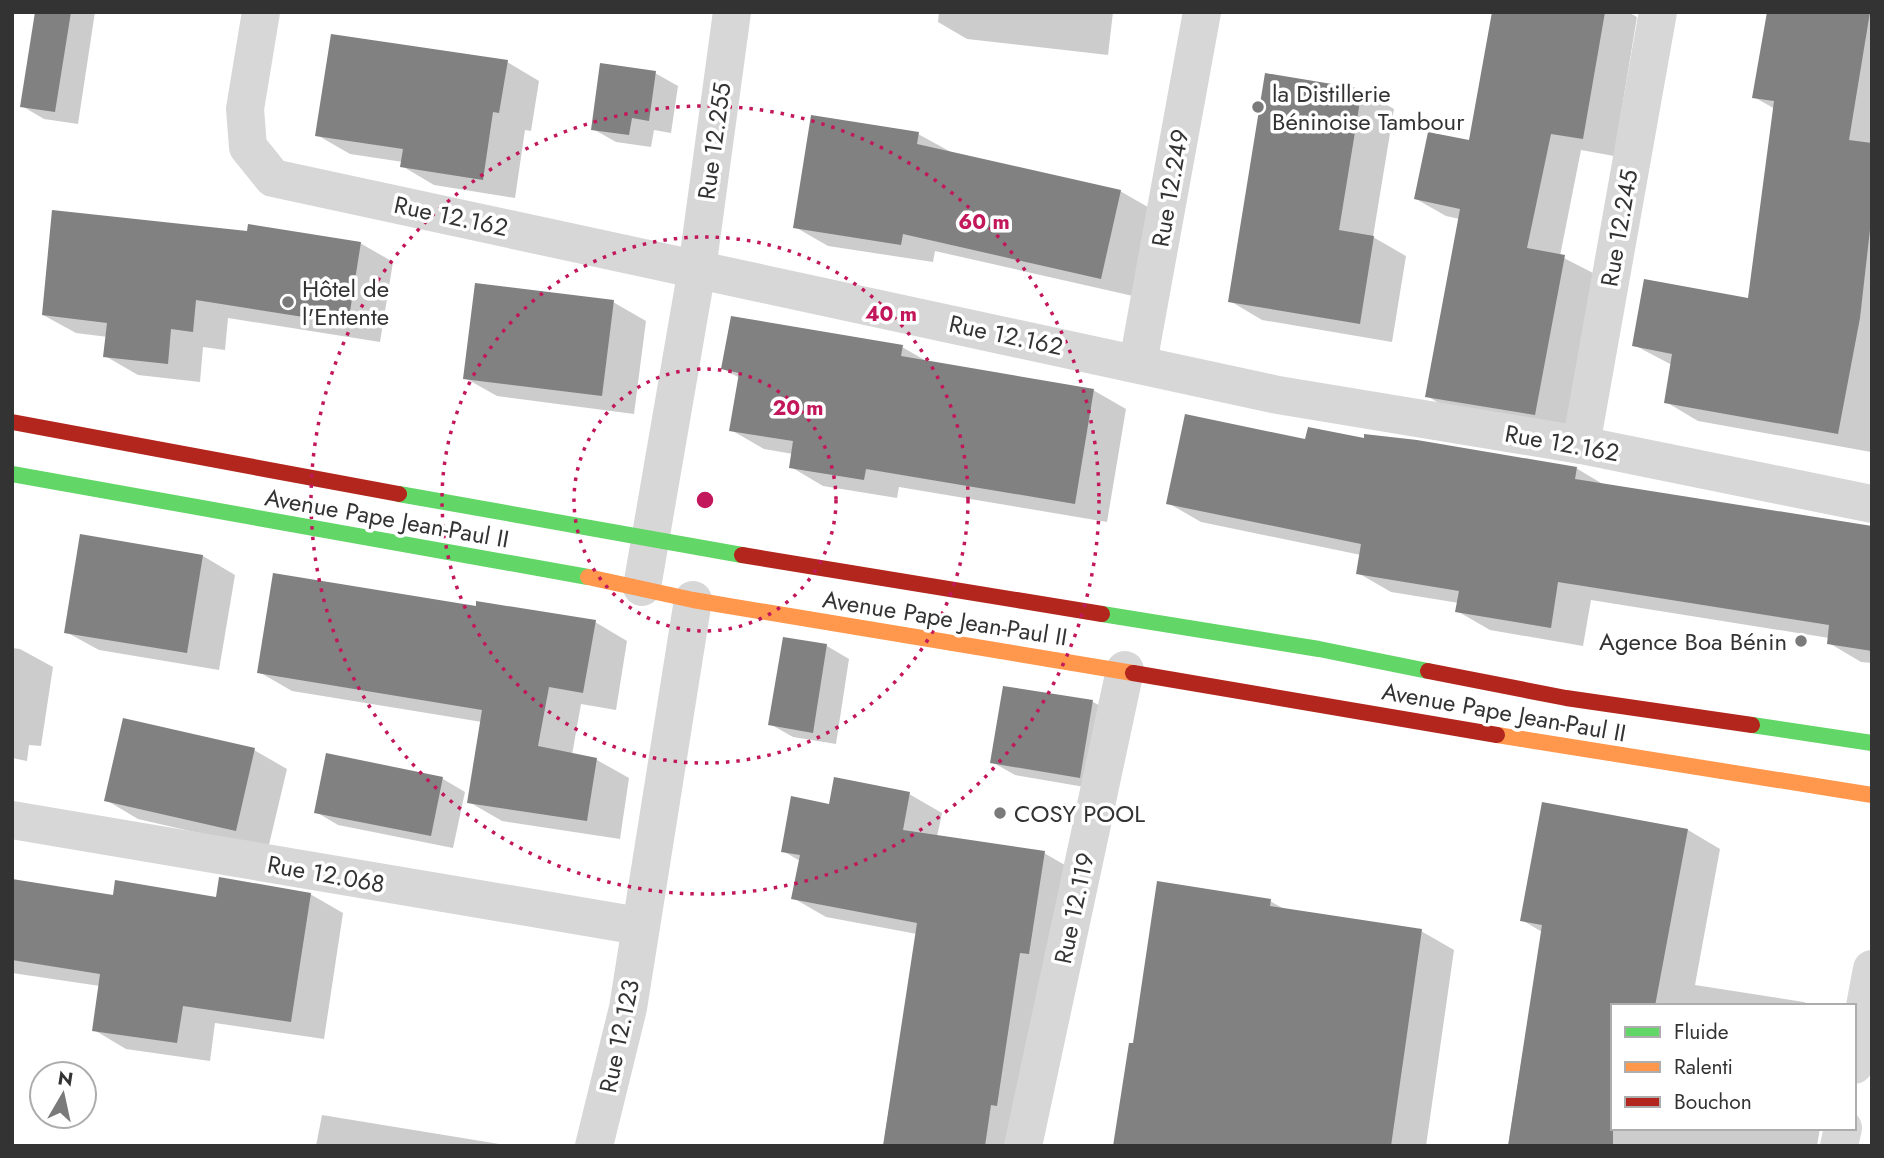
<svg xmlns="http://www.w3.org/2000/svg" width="1884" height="1158" font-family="Jost,sans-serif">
  <rect width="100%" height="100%" fill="#fff"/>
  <!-- shadow -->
  <g fill="#0003">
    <path d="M 37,12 L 95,12 L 78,124 L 44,119 L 22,106 Z"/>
    <path d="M 939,12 L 1113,12 L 1108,55 L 967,39 L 938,22 Z"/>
    <path d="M 1493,12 L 1628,12 L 1637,17 L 1614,156 L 1581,150 L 1560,256 L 1595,274 L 1565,432 L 1457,414 L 1427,396 L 1460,219 L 1446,216 L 1416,199 L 1471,142 Z"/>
    <path d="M 1768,12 L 1872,12 L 1871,452 L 1698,421 L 1666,402 L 1672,365 L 1634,345 L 1750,300 L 1775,109 L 1754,97 Z"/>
    <path d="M 507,62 L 539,81 L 531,131 L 525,130 L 515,198 L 434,185 L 402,166 L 403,162 L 350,154 L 317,135 Z"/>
    <path d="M 655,73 L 678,86 L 671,133 L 654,130 L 651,147 L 616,142 L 593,129 Z"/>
    <path d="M 1362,91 L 1394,109 L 1373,237 L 1406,256 L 1392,342 L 1262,320 L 1230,301 Z"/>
    <path d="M 918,134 L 951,152 L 1120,191 L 1153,210 L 1133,296 L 935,251 L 933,262 L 828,246 L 795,227 Z"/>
    <path d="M 360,243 L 393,262 L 380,342 L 228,318 L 225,350 L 203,347 L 200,382 L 138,375 L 105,356 L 108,337 L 76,333 L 43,315 Z"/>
    <path d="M 613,302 L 646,321 L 634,414 L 497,396 L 465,378 Z"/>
    <path d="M 902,347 L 930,363 L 1093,390 L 1126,409 L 1107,522 L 899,487 L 897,498 L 823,486 L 791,467 L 793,454 L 764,449 L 731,430 L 740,378 L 723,369 Z"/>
    <path d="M 1365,440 L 1576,468 L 1606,486 L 1872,527 L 1872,663 L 1861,662 L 1829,643 L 1829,638 L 1591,600 L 1583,646 L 1490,630 L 1457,611 L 1459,603 L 1391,592 L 1358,573 L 1361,555 L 1201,522 L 1168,503 L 1307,441 Z"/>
    <path d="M 203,556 L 235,575 L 219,670 L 99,650 L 66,632 Z"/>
    <path d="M 477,608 L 595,622 L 627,641 L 616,710 L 581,704 L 572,755 L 597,760 L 629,778 L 620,839 L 502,821 L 469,802 L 482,722 L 292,691 L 259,672 Z"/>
    <path d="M 784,639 L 827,646 L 849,659 L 836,744 L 793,737 L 770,724 Z"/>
    <path d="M 12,648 L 20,649 L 53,667 L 41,746 L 29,745 L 27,761 L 12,758 Z"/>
    <path d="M 1093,702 L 1115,714 L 1102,790 L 1015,775 L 992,762 Z"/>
    <path d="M 254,750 L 287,769 L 268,849 L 138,819 L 106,800 Z"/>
    <path d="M 327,756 L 443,779 L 465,792 L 453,848 L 338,825 L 316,812 Z"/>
    <path d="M 909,794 L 942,813 L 937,837 L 1044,853 L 1077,872 L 1020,1146 L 883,1146 L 917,934 L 826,917 L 793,898 L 800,861 L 783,851 L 830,806 Z"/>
    <path d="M 1688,830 L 1720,849 L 1695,985 L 1804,1002 L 1811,1006 L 1613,1006 L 1613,1128 L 1820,1128 L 1817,1146 L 1508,1146 L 1542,932 L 1522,920 Z"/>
    <path d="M 12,881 L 114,897 L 218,899 L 310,894 L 343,913 L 324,1039 L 215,1023 L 210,1061 L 126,1049 L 94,1030 L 100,986 L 12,973 Z"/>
    <path d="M 1270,901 L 1286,910 L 1421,931 L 1454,950 L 1426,1146 L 1117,1146 Z"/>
    <path d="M 322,1115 L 512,1146 L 316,1146 Z"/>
  </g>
  <!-- building -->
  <g fill="#818181">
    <path d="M 35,12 L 71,12 L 55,112 L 20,107 Z"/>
    <path d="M 1492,12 L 1605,12 L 1583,139 L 1551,134 L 1527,248 L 1565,255 L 1535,415 L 1425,397 L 1460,209 L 1414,199 L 1428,132 L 1469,140 Z"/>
    <path d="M 1767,12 L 1870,12 L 1849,140 L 1872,143 L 1872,212 L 1860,318 L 1838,434 L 1664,403 L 1672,354 L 1632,346 L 1644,279 L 1748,298 L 1774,101 L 1752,98 Z"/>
    <path d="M 331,34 L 508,60 L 499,113 L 493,112 L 483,180 L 400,167 L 403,149 L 315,136 Z"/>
    <path d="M 600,63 L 656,71 L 649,121 L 632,118 L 629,135 L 591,130 Z"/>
    <path d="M 1265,73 L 1362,89 L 1339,230 L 1374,236 L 1360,324 L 1228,302 Z"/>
    <path d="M 811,115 L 919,132 L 917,144 L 1121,190 L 1101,279 L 903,234 L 901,245 L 793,228 Z"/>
    <path d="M 52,210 L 247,231 L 248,224 L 361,242 L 348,324 L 196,300 L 193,332 L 171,329 L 168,364 L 103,357 L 107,323 L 42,315 Z"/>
    <path d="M 475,283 L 614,300 L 602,396 L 463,379 Z"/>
    <path d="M 731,316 L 903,345 L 901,356 L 1094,389 L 1075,504 L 866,469 L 864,480 L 789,468 L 793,441 L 729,431 L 739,373 L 721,369 Z"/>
    <path d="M 1185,414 L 1305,439 L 1308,427 L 1364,438 L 1364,434 L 1417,440 L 1577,467 L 1575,479 L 1872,526 L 1872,651 L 1827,644 L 1829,625 L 1558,582 L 1551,628 L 1455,612 L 1459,591 L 1356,574 L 1361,544 L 1166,504 Z"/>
    <path d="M 80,534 L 203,555 L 187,653 L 64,633 Z"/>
    <path d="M 273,573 L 476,606 L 476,601 L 596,620 L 583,693 L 549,687 L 538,746 L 597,758 L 587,821 L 467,803 L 482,710 L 257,673 Z"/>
    <path d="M 783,637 L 827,644 L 813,733 L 768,725 Z"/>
    <path d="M 1003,686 L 1093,700 L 1080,778 L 990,763 Z"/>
    <path d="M 123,718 L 255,748 L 236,831 L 104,801 Z"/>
    <path d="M 326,753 L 443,777 L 431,836 L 314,813 Z"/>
    <path d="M 834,777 L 910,792 L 903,830 L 1045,851 L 1029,954 L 1020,953 L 997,1106 L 991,1105 L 985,1146 L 883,1146 L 917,923 L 791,899 L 800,855 L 781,852 L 791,796 L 829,804 Z"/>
    <path d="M 1542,802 L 1688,829 L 1655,1006 L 1613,1006 L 1613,1146 L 1508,1146 L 1542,925 L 1520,921 Z"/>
    <path d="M 219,877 L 311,893 L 291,1022 L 183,1006 L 177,1043 L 92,1031 L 100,974 L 12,960 L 12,879 L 113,895 L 115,880 L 216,897 Z"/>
    <path d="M 1157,881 L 1271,899 L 1270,906 L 1422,929 L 1391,1146 L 1113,1146 L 1129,1043 L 1133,1043 Z"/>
  </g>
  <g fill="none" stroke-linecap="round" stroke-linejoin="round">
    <!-- street -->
    <g stroke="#d7d7d7" stroke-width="38">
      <path d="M 261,12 L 245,109 L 248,147 L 273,178 L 1278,395 L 1581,445 L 1872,504"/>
      <path d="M 1138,363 L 1202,12"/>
      <path d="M 1581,445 L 1658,12"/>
      <path d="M 642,587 L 697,269 L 732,12"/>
      <path d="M 12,820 L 639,926"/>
      <path d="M 1854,1065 L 1872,969"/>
      <path d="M 594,1146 L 628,1008 L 693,600"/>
      <path d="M 1023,1146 L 1125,670"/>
      <path d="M 1839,1146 L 1843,1128"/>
    </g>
    <!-- fast -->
    <g stroke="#63d668" stroke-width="16">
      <path d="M 12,474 L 588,577"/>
      <path d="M 399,494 L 742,555"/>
      <path d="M 1102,614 L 1319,649 L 1428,671"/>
      <path d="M 1752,725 L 1872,743"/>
    </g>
    <!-- slow -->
    <g stroke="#ff974d" stroke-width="16">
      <path d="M 588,577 L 693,600 L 1133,673"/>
      <path d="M 1497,735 L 1872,795"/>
    </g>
    <!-- jam -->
    <g stroke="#b3261e" stroke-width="16">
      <path d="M 12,422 L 399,494"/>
      <path d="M 742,555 L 1102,614"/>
      <path d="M 1428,671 L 1566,698 L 1752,725"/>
      <path d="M 1133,673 L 1497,735"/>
    </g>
  </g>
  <!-- distance rings -->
  <g fill="none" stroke="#c2185b" stroke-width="3.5" stroke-dasharray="3.5 7">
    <circle cx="705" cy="500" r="131"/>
    <circle cx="705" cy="500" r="263"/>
    <circle cx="705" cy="500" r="394"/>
  </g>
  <!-- markers -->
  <g fill="#7a7a7a" stroke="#fff" stroke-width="2.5">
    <circle cx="1258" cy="107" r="7"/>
    <circle cx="288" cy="302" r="7"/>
    <circle cx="1801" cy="641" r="7"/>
    <circle cx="1000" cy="813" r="7"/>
  </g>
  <g text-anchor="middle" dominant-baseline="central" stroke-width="7" stroke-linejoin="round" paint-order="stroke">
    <!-- poi labels -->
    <g font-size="24" fill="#333" stroke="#fff" text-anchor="start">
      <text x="1272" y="93">la Distillerie<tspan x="1272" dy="28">Béninoise Tambour</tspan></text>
      <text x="302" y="288">Hôtel de<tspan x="302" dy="28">l'Entente</tspan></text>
      <text x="1787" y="641" text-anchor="end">Agence Boa Bénin</text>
      <text x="1014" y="813">COSY POOL</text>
    </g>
    <!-- street labels -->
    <g font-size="24" fill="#333" stroke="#fff">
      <text transform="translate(714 141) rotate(-82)">Rue 12.255</text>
      <text transform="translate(1170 188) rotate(-80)">Rue 12.249</text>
      <text transform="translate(451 216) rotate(12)">Rue 12.162</text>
      <text transform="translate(1619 228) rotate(-80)">Rue 12.245</text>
      <text transform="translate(1006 335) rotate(12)">Rue 12.162</text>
      <text transform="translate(1562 443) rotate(10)">Rue 12.162</text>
      <text transform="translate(387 518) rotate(10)">Avenue Pape Jean-Paul II</text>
      <text transform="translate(945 618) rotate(9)">Avenue Pape Jean-Paul II</text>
      <text transform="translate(1504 712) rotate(10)">Avenue Pape Jean-Paul II</text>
      <text transform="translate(326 874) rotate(10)">Rue 12.068</text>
      <text transform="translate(1074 908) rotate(-78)">Rue 12.119</text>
      <text transform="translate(619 1036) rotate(-78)">Rue 12.123</text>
    </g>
  </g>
  <circle cx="705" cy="500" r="10" fill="#c2185b" stroke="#fff" stroke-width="3.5"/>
  <g font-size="21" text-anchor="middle" font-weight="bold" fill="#c2185b" stroke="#fff" stroke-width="7" stroke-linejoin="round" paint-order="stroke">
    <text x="984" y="229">60 m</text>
    <text x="891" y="321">40 m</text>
    <text x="798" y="415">20 m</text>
  </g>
  <!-- border -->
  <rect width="1884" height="1158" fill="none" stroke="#333333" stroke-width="28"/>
  <!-- legend -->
  <rect x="1611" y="1004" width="245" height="126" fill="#ffffff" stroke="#adadad" stroke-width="2"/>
  <rect x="1625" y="1027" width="35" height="10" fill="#63d668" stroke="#adadad" stroke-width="2"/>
  <text x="1674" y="1039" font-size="21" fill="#333333">Fluide</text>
  <rect x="1625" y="1062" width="35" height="10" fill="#ff974d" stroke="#adadad" stroke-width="2"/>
  <text x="1674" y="1074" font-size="21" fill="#333333">Ralenti</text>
  <rect x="1625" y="1097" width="35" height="10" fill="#b3261e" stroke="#adadad" stroke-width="2"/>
  <text x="1674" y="1109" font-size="21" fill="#333333">Bouchon</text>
  <!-- north arrow -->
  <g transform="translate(63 1095) rotate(9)"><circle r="33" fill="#ffffff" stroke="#adadad" stroke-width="2"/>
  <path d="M0-5L12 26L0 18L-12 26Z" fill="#7a7a7a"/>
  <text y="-10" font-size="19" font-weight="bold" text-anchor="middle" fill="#333333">N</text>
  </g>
</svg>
